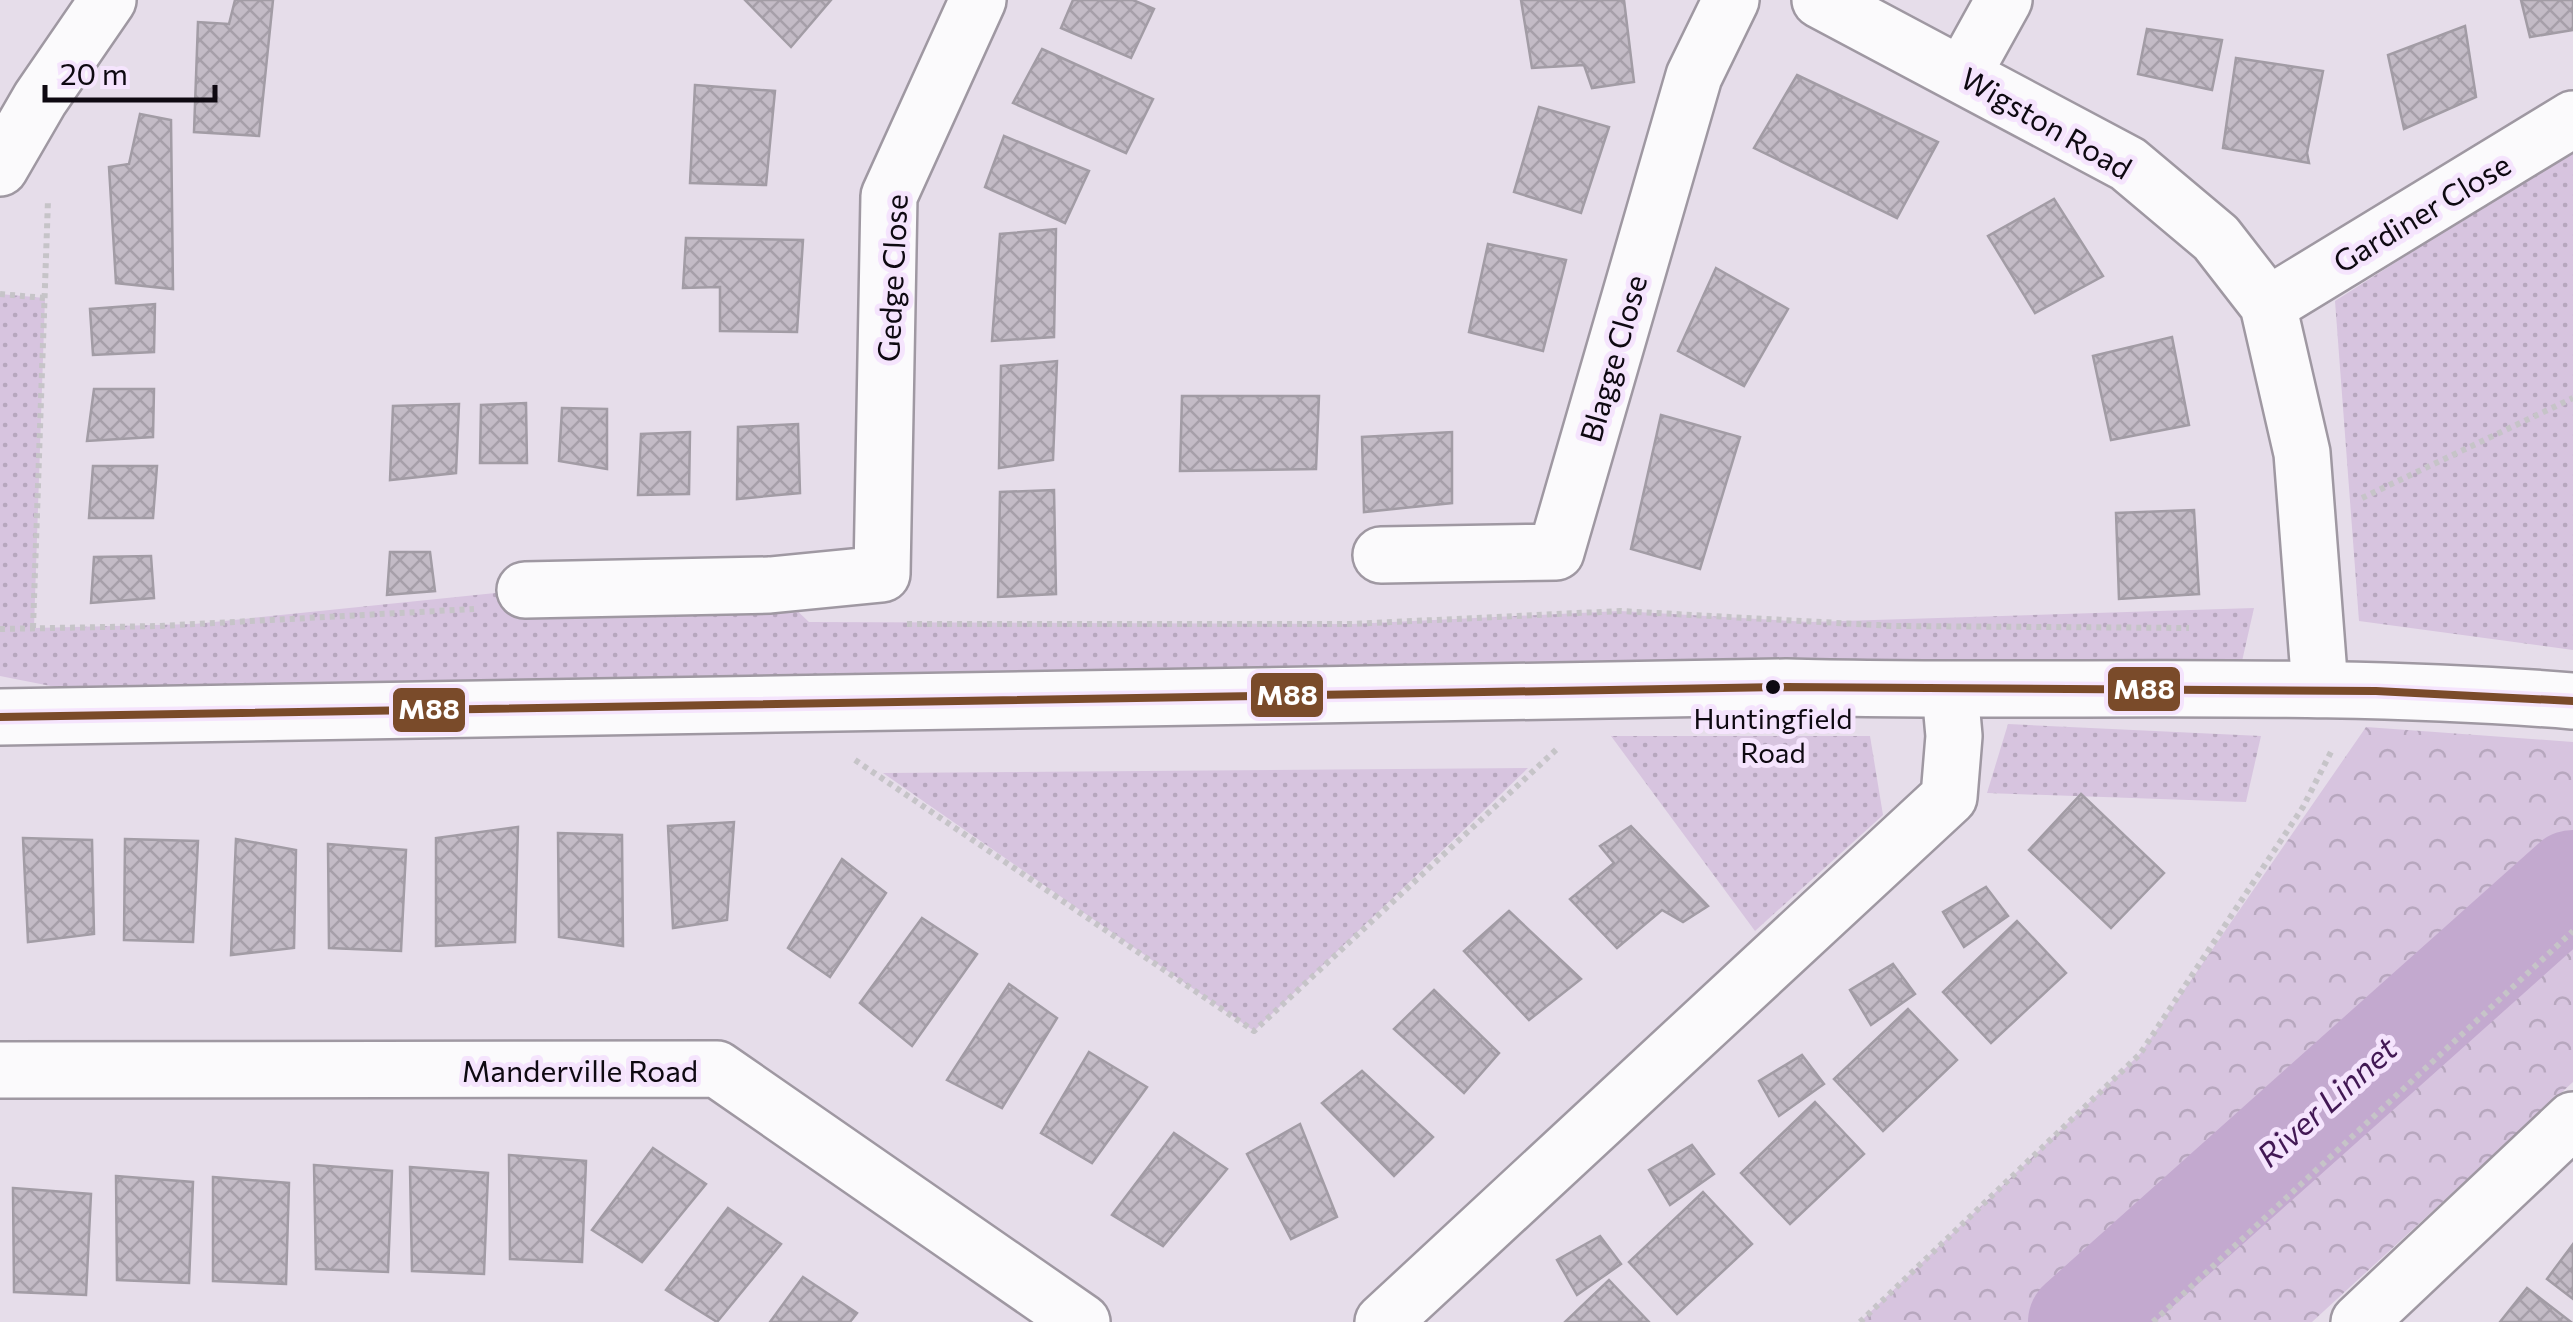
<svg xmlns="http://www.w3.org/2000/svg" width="2573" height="1322" font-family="Commissioner,sans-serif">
  <defs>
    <pattern id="grass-dots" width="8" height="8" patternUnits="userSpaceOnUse" patternTransform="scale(2.5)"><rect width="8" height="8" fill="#d7c4df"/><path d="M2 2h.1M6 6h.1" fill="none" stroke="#b7a7be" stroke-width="1.8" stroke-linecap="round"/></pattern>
    <pattern id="forest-crowns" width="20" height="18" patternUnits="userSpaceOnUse" patternTransform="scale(2.5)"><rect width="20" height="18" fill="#d7c4df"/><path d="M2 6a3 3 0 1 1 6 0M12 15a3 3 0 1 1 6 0" fill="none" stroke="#b7a7be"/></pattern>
    <pattern id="building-cross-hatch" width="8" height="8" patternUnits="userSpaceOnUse" patternTransform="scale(2.5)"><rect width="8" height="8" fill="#c3bbc6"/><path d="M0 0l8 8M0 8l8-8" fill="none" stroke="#a69fa9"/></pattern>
  </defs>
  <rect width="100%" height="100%" fill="#e6ddea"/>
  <!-- grass -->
  <g fill="url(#grass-dots)">
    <path d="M 2573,149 L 2573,650 L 2359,621 L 2335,301 Z"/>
    <path d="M 0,294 L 45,298 L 34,628 L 194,624 L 525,590 L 770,585 L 809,622 L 1352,624 L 1620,611 L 1810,622 L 2254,608 L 2236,688 L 76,691 L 0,676 Z"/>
    <path d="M 2008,724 L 2261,736 L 2246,802 L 1987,793 Z"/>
    <path d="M 1870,736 L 1883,815 L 1755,931 L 1611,736 Z"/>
    <path d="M 1528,768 L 1254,1031 L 883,773 Z"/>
  </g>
  <!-- forest -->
  <path fill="url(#forest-crowns)" d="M 2366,727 L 2573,742 L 2573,1082 L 2312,1322 L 2154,1322 L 2311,1175 L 2146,1322 L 1860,1322 L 2140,1054 Z"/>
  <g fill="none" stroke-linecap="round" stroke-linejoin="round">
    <!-- river -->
    <path stroke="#c3a9cf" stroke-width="102" d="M 2079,1322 L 2573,881"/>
  </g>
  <!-- building -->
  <g fill="url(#building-cross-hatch)" stroke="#a29ca5" stroke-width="2.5">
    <path d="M 235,0 L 273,0 L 259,136 L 194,132 L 198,22 L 229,24 Z"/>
    <path d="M 745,0 L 831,0 L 791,47 Z"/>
    <path d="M 1073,0 L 1133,0 L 1154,9 L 1131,58 L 1061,28 Z"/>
    <path d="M 1521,0 L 1624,0 L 1634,82 L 1592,88 L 1584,65 L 1532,68 Z"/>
    <path d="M 2521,0 L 2573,0 L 2573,30 L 2530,37 Z"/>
    <path d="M 2465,26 L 2476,97 L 2404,129 L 2388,55 Z"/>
    <path d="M 2147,29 L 2222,40 L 2212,90 L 2138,74 Z"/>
    <path d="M 1042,49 L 1153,99 L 1126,153 L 1013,103 Z"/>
    <path d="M 2236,58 L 2323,71 L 2307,153 L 2309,163 L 2223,148 Z"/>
    <path d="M 1797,75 L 1938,142 L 1897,218 L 1754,148 Z"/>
    <path d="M 695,85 L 775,91 L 766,185 L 690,183 Z"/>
    <path d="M 1539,107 L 1609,127 L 1581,213 L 1514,192 Z"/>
    <path d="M 140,114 L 171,120 L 173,289 L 116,283 L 109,167 L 129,164 Z"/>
    <path d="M 1004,136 L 1089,171 L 1065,223 L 985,187 Z"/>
    <path d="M 2054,199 L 2103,276 L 2035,313 L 1988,236 Z"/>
    <path d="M 1056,229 L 1054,337 L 992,341 L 1000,234 Z"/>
    <path d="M 686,238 L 803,240 L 797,332 L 720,331 L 720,287 L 683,288 Z"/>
    <path d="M 1488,244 L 1566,260 L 1543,351 L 1469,332 Z"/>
    <path d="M 1716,268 L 1788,309 L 1744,386 L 1678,351 Z"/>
    <path d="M 155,304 L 154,352 L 93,355 L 90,309 Z"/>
    <path d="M 2172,337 L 2189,425 L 2111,440 L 2093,356 Z"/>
    <path d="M 1057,361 L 1053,460 L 999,468 L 1001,366 Z"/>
    <path d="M 94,389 L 154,389 L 153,437 L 87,441 Z"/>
    <path d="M 1182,396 L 1319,396 L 1316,469 L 1180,471 Z"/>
    <path d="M 526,403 L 527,463 L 480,463 L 481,405 Z"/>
    <path d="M 459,404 L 456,473 L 390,480 L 393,406 Z"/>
    <path d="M 562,408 L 607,409 L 607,469 L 559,461 Z"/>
    <path d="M 1661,415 L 1740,437 L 1700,569 L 1631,549 Z"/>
    <path d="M 798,424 L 800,493 L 737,499 L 738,427 Z"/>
    <path d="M 690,432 L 689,494 L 638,495 L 641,434 Z"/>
    <path d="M 1452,432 L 1452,503 L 1364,512 L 1362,437 Z"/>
    <path d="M 93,466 L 157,466 L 153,518 L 89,518 Z"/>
    <path d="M 1054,490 L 1056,594 L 998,597 L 1000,492 Z"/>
    <path d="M 2194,510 L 2199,594 L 2119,599 L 2116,513 Z"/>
    <path d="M 390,552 L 430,552 L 435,591 L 387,595 Z"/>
    <path d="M 151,556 L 154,598 L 91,603 L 94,557 Z"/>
    <path d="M 2081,794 L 2164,873 L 2111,928 L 2029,850 Z"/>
    <path d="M 734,822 L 727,920 L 673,928 L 668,826 Z"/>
    <path d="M 1631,826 L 1708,906 L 1683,922 L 1662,910 L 1617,948 L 1570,899 L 1614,863 L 1600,846 Z"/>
    <path d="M 518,827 L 515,942 L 436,946 L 436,838 Z"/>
    <path d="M 558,833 L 622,835 L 623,946 L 559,937 Z"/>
    <path d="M 23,838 L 92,840 L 94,934 L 28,942 Z"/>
    <path d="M 125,839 L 198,841 L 193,942 L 124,940 Z"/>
    <path d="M 236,839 L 296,850 L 294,948 L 231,955 Z"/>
    <path d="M 328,844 L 406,850 L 401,951 L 329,948 Z"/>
    <path d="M 842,859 L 886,893 L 830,977 L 788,948 Z"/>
    <path d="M 1986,887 L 2008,916 L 1964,947 L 1943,912 Z"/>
    <path d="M 1509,911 L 1581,979 L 1529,1020 L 1464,951 Z"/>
    <path d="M 922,918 L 977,954 L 912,1046 L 860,1003 Z"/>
    <path d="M 2017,921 L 2066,973 L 1991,1043 L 1943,992 Z"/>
    <path d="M 1893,964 L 1915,994 L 1871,1025 L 1850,990 Z"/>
    <path d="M 1009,984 L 1057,1018 L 1002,1108 L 947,1080 Z"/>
    <path d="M 1434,990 L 1499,1053 L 1464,1093 L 1394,1029 Z"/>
    <path d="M 1908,1009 L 1957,1060 L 1883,1131 L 1834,1079 Z"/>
    <path d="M 1089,1052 L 1147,1087 L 1092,1163 L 1041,1133 Z"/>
    <path d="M 1802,1055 L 1824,1084 L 1779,1116 L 1759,1081 Z"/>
    <path d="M 1362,1071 L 1433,1137 L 1394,1176 L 1322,1103 Z"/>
    <path d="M 1815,1102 L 1864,1154 L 1790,1224 L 1741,1173 Z"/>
    <path d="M 1300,1124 L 1337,1217 L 1291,1239 L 1247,1154 Z"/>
    <path d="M 1174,1133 L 1227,1169 L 1163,1246 L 1112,1215 Z"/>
    <path d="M 1692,1145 L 1714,1174 L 1670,1205 L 1649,1170 Z"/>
    <path d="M 653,1148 L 706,1184 L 642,1262 L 592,1230 Z"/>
    <path d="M 509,1155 L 586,1161 L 582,1262 L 510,1259 Z"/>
    <path d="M 314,1165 L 392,1171 L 388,1272 L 316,1269 Z"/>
    <path d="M 410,1167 L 488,1173 L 484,1274 L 412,1271 Z"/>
    <path d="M 116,1176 L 193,1182 L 189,1283 L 117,1280 Z"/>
    <path d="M 213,1177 L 289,1183 L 286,1284 L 213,1281 Z"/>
    <path d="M 13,1188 L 91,1194 L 86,1295 L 14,1292 Z"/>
    <path d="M 1703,1192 L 1752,1244 L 1677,1314 L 1629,1262 Z"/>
    <path d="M 728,1208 L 781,1244 L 717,1322 L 666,1290 Z"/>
    <path d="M 1600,1236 L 1621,1264 L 1577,1295 L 1557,1260 Z"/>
    <path d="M 2573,1244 L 2573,1299 L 2547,1279 Z"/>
    <path d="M 803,1277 L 857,1313 L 850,1322 L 770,1322 Z"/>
    <path d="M 1609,1280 L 1649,1322 L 1565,1322 Z"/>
    <path d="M 2527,1288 L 2571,1322 L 2500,1322 Z"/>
  </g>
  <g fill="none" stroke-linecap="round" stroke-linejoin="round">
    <!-- minor casing -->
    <g stroke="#9f98a2" stroke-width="60">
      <g id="minor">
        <path d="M 1820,0 L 2128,164 L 2216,238 L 2268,305 L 2302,453 L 2320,688"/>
        <path d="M 1963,74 L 2004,0"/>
        <path d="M 0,168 L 40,99 L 108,0"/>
        <path d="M 2268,305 L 2573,119"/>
        <path d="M 1381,555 L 1556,552 L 1694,76 L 1731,0"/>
        <path d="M 525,590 L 770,585 L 882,574 L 889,196 L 978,0"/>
        <path d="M 0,717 L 1786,687 C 2048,694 2311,680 2573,701"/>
        <path d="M 0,1070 L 717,1069 L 1082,1322"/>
        <path d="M 1383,1322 L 1949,797 L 1954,736 L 1950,691"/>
        <path d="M 2359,1322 L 2573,1120"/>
      </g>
    </g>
    <!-- path -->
    <g stroke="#c6c4c8" stroke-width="6" stroke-dasharray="5 5" stroke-linecap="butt">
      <path d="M 0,294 L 45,298"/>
      <path d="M 2362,498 L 2573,398"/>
      <path d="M 907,624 L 1352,624 L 1620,611 L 1893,626 L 2189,628"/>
      <path d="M 33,628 L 48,200"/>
      <path d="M 0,629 L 159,626 L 474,609"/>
      <path d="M 855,760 L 1254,1031 L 1558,748"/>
      <path d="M 1860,1322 L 2140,1054 L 2303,807 L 2333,748"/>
      <path d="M 2153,1322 L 2573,931"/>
    </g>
    <!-- minor -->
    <use href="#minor" stroke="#fbfafc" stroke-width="55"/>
    <!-- bus-1 casing -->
    <g stroke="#f5e4fd" stroke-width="15">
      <path id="bus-1" d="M 0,717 L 1786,687 L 2376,691 L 2573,701"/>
    </g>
    <!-- bus-1 -->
    <use href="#bus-1" stroke="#7a4b2a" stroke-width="8"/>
  </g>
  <!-- markers -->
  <circle fill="#0e0911" stroke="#f5e4fd" stroke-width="4" cx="1773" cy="687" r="9"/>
  <g text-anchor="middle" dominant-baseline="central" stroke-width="10" stroke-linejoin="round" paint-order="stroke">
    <!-- bus labels -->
    <g font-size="28" fill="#0e0911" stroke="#f5e4fd">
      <text x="1773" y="718">Huntingfield<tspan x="1773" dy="34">Road</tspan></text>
    </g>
    <!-- street labels -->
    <g font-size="30" fill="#0e0911" stroke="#f5e4fd">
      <text transform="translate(2047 122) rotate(30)">Wigston Road</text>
      <text transform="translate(2421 212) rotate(-31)">Gardiner Close</text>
      <text transform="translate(891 278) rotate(-87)">Gedge Close</text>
      <text transform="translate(1612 358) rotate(-74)">Blagge Close</text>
      <text x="580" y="1069">Manderville Road</text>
    </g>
    <!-- water labels -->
    <g font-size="32" font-style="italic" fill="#421854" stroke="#f5e4fd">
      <text transform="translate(2326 1101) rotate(-42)">River Linnet</text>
    </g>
  </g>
  <g stroke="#f5e4fd" stroke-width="4">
    <rect x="2106" y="665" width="76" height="48" rx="10" fill="#7a4b2a"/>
    <rect x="1249" y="671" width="76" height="48" rx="10" fill="#7a4b2a"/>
    <rect x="391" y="686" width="76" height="48" rx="10" fill="#7a4b2a"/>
  </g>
  <g font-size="28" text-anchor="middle" font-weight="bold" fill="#fff">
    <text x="2144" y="699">M88</text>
    <text x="1287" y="705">M88</text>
    <text x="429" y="719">M88</text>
  </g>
  <!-- scale -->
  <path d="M45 85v15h170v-15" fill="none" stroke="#0e0911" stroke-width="5"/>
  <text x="60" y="85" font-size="30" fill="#0e0911" stroke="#f5e4fd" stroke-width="8" paint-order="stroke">20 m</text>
</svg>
